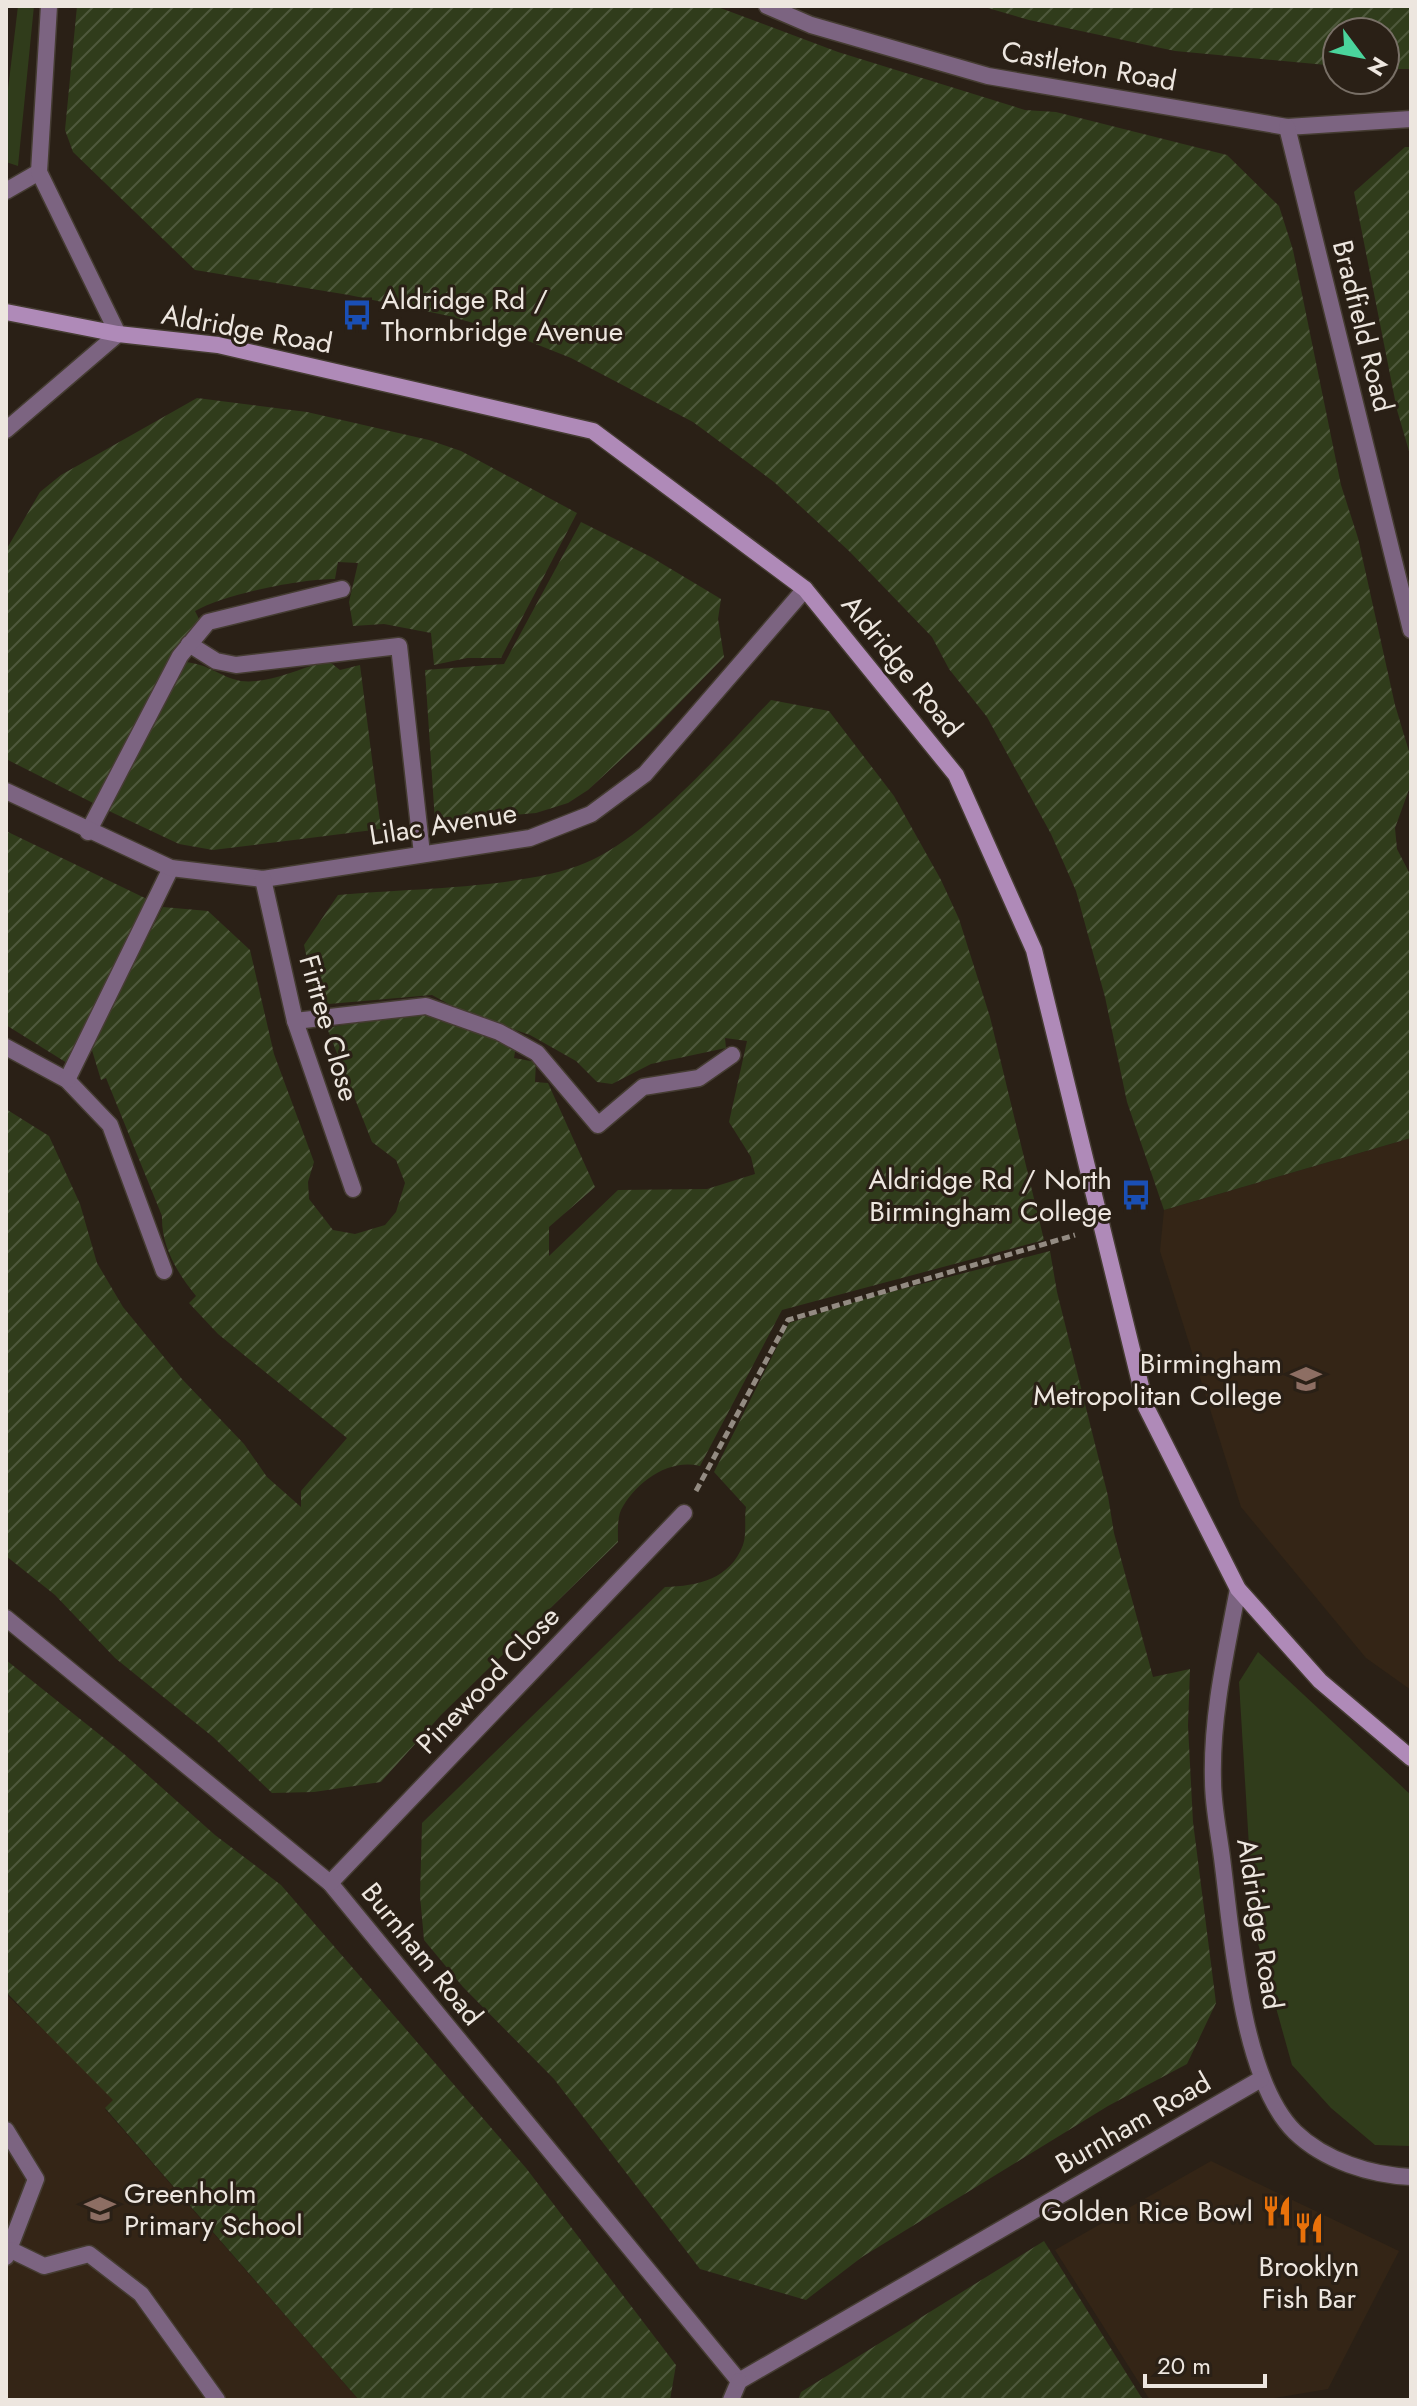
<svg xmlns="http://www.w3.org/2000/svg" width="1417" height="2406" font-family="Jost,sans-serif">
  <defs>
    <pattern id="garden-furrows" width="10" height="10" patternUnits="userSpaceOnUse" patternTransform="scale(2)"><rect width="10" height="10" fill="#303c1b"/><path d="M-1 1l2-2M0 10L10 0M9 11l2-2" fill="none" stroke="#4e583c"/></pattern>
  </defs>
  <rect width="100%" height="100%" fill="#2a2016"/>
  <!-- built -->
  <g fill="#342516">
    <path d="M 1411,1138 L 1411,1690 L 1366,1658 L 1241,1507 L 1160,1251 L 1164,1210 Z"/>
    <path d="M 6,1994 L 118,2101 L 105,2109 L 359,2400 L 6,2400 Z"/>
    <path d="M 1211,2161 L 1399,2251 L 1328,2389 L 1262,2400 L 1150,2400 L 1055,2250 Z"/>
  </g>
  <!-- grass -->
  <g fill="#303c1b">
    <path d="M 18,6 L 34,6 L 18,166 L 6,162 L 6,106 Z"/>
    <path d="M 1258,1652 L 1411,1795 L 1411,2146 L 1375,2145 L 1331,2108 L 1292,2065 L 1254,1929 L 1239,1682 Z"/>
  </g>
  <!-- garden -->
  <g fill="url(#garden-furrows)">
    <path d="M 77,6 L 715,6 L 838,52 L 1025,110 L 1056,112 L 1227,155 L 1279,206 L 1293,250 L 1341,485 L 1358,538 L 1395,705 L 1411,758 L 1411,784 L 1395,828 L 1397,849 L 1411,876 L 1411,1138 L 1164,1210 L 1127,1102 L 1105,997 L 1076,891 L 1051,834 L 987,717 L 949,669 L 932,637 L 849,551 L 774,482 L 693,422 L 571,358 L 508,333 L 449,316 L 349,295 L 195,270 L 73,152 L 65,130 Z"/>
    <path d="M 981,6 L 1411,6 L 1411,69 L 1385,69 L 1385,32 L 1337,32 L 1337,66 L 1175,51 L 1029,20 Z"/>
    <path d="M 1405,147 L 1411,147 L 1411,458 L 1397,410 L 1354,192 Z"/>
    <path d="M 197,398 L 307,412 L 429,440 L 461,451 L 577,513 L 501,658 L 467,658 L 434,665 L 431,633 L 384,624 L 353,626 L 349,602 L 358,563 L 338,562 L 335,579 C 300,579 225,594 195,611 L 199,619 L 194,630 L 180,642 L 95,804 L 6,759 L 6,550 L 40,492 L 61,475 Z"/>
    <path d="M 581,522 L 651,557 L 721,599 L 718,619 L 724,657 L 655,728 L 588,790 L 568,803 L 536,813 L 435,822 L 425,670 L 504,664 Z"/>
    <path d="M 185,662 C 209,665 213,672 233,679 C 258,688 296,670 320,663 L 331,663 L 340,670 L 360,665 L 381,829 L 213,850 L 179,844 L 109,811 Z"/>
    <path d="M 771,700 L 829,711 L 894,796 L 941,880 L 959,919 L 990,1017 L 1044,1240 L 782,1310 L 700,1466 C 668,1458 635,1483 621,1510 C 617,1519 618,1533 618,1542 L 441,1715 L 381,1782 L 314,1792 L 272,1793 L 213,1737 L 115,1658 L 55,1595 L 6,1556 L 6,1109 L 49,1136 L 80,1204 L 97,1263 L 123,1307 L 182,1379 L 244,1444 L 267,1477 L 301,1507 L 301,1491 L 347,1438 L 218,1334 L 189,1303 L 196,1296 C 178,1274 161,1247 162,1216 L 106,1078 L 101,1080 L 91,1047 L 163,907 L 208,911 L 250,950 L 274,1054 L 314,1162 L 308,1182 L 309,1199 L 333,1230 L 355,1234 L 385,1225 L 396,1212 L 405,1183 L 396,1160 L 372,1142 L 327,1028 L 415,1011 L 516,1046 L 514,1058 L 536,1062 L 535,1082 L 548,1083 L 595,1187 L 549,1227 L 549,1256 L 618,1190 L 707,1189 L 755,1174 L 751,1157 L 729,1122 L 747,1041 L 725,1038 L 726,1048 L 651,1064 L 612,1084 L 597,1082 L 576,1061 L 530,1035 L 463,1012 L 432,995 L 317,1005 L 304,945 L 338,895 C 408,888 523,889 585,863 C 647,838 724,749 771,700 Z"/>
    <path d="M 6,831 L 149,900 L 67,1063 L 6,1025 Z"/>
    <path d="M 1050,1251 L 1057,1292 L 1108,1496 L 1114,1533 L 1153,1677 L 1190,1669 L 1188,1726 L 1193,1822 L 1216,2003 L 1187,2064 L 1108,2106 L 862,2257 L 806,2300 L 700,2269 L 554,2079 L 463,1987 L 424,1940 L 420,1896 L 422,1823 L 665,1587 C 698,1586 730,1579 743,1545 C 747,1533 744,1519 746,1507 L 714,1472 L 789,1323 L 867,1298 Z"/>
    <path d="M 6,1660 L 124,1754 L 215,1835 L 281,1885 L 526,2168 L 676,2365 L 670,2400 L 359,2400 L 105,2108 L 113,2100 L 6,1992 Z"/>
    <path d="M 1044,2241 L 1143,2400 L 798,2400 L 801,2392 Z"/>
  </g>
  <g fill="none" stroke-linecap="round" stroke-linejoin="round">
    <!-- lane casing -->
    <g stroke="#453c32" stroke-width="19">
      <g id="lane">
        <path d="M 189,644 L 216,661 L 236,665 L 399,646 L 422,854"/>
        <path d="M 88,832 L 180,656 L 208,622 L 342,589"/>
        <path d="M 295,1021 L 426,1006 L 499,1032 L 537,1053 L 598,1125 L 643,1087 L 699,1078 L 732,1055"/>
        <path d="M 6,1047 L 67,1080 L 110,1125 L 164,1271"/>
        <path d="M 67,1080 L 171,868"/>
        <path d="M 6,2130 L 36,2179 L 6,2257"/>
        <path d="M 11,2250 L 44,2266 L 89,2254 L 141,2294 L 217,2400"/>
      </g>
    </g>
    <!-- street casing -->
    <g stroke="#453c32" stroke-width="19">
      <g id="street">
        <path d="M 767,6 L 811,25 L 988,76 L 1287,127 L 1411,119"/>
        <path d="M 1287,127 L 1411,630"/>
        <path d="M 6,191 L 39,172"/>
        <path d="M 6,430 L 118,334 L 39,172 L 49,6"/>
        <path d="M 6,791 L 171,868 L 263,879 L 530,838 L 591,814 L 645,774 L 805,589"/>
        <path d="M 263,879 L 295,1021 L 353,1189"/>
        <path d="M 1238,1589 C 1226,1652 1211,1717 1213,1781 C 1213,1809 1220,1838 1223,1866 C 1232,1937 1242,2080 1295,2132 C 1325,2161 1371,2175 1411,2177"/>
        <path d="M 6,1618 L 330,1883 L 739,2381 L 1261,2079"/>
        <path d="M 330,1883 L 684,1513"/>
        <path d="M 731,2400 L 739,2381"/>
      </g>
    </g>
    <!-- secondary casing -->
    <g stroke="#453c32" stroke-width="19">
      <path id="secondary" d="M 6,312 L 118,334 L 218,345 L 593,431 L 805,589 L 956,775 L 1034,950 L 1146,1407 L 1238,1589 L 1320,1681 L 1411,1758"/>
    </g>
    <!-- path -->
    <path stroke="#938b82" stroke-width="5" stroke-dasharray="8 4" stroke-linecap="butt" d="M 696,1491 L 788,1320 L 1075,1235"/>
    <!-- lane -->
    <use href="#lane" stroke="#7c6481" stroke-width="16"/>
    <!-- street -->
    <use href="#street" stroke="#7c6481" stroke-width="16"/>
    <!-- secondary -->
    <use href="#secondary" stroke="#af8ab8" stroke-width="16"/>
  </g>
  <!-- icons -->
  <defs>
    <g id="bus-bare" transform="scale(2.4)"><path d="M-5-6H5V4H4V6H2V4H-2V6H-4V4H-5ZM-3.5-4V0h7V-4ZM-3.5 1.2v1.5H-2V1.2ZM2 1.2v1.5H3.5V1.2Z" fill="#1a4fb4" stroke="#2a2016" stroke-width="2.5" paint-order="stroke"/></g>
    <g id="university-bare" transform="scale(2.4)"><path d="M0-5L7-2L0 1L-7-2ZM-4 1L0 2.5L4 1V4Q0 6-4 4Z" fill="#8d6e63" stroke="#2a2016" stroke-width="2.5" paint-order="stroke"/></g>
    <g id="school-bare" transform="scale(2.4)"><path d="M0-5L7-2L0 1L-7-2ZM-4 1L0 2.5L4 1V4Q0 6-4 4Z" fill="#8d6e63" stroke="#2a2016" stroke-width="2.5" paint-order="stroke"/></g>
    <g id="restaurant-bare" transform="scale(2.4)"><path d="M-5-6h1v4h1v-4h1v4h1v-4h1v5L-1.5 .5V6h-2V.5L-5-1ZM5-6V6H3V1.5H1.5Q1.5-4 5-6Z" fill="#e8710a" stroke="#2a2016" stroke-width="2.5" paint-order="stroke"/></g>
  </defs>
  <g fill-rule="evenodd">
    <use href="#bus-bare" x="357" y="315"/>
    <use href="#bus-bare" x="1136" y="1195"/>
    <use href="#university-bare" x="1306" y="1379"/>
    <use href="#school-bare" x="100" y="2209"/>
    <use href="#restaurant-bare" x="1277" y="2211"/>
    <use href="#restaurant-bare" x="1309" y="2228"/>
  </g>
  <g text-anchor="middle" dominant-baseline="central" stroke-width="6" stroke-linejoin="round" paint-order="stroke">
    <!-- street labels -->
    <g font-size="28" fill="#ede6df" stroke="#2a2016">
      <text transform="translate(1089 66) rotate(10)">Castleton Road</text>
      <text transform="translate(1363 326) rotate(76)">Bradfield Road</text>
      <text transform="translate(247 329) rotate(10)">Aldridge Road</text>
      <text transform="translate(902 666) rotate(51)">Aldridge Road</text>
      <text transform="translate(443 824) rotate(-9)">Lilac Avenue</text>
      <text transform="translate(329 1028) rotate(74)">Firtree Close</text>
      <text transform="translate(488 1680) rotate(-46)">Pinewood Close</text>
      <text transform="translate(1260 1924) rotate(81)">Aldridge Road</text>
      <text transform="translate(422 1954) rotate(51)">Burnham Road</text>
      <text transform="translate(1133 2123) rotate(-30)">Burnham Road</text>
    </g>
    <!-- poi labels -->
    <g font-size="28" fill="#ede6df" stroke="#2a2016" text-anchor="end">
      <text x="381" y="299" text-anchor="start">Aldridge Rd /<tspan x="381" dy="32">Thornbridge Avenue</tspan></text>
      <text x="1112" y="1179">Aldridge Rd / North<tspan x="1112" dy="32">Birmingham College</tspan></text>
      <text x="1282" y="1363">Birmingham<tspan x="1282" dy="32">Metropolitan College</tspan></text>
      <text x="124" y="2193" text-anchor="start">Greenholm<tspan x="124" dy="32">Primary School</tspan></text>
      <text x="1253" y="2211">Golden Rice Bowl</text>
      <text x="1309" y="2266" text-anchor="middle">Brooklyn<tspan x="1309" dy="32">Fish Bar</tspan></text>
    </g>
  </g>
  <!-- border -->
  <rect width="1417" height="2406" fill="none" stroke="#ede6df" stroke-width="16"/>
  <!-- north arrow -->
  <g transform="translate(1361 56) rotate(122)"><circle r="38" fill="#2a2016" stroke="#786f66" stroke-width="2"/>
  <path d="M0-6L14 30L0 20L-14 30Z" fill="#4ad49c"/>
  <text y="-12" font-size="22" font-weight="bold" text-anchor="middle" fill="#ede6df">N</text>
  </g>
  <!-- scale -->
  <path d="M1145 2374v12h120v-12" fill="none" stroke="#ede6df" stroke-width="4"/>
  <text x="1157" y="2374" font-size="24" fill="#ede6df" stroke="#2a2016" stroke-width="6" paint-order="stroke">20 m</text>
</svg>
